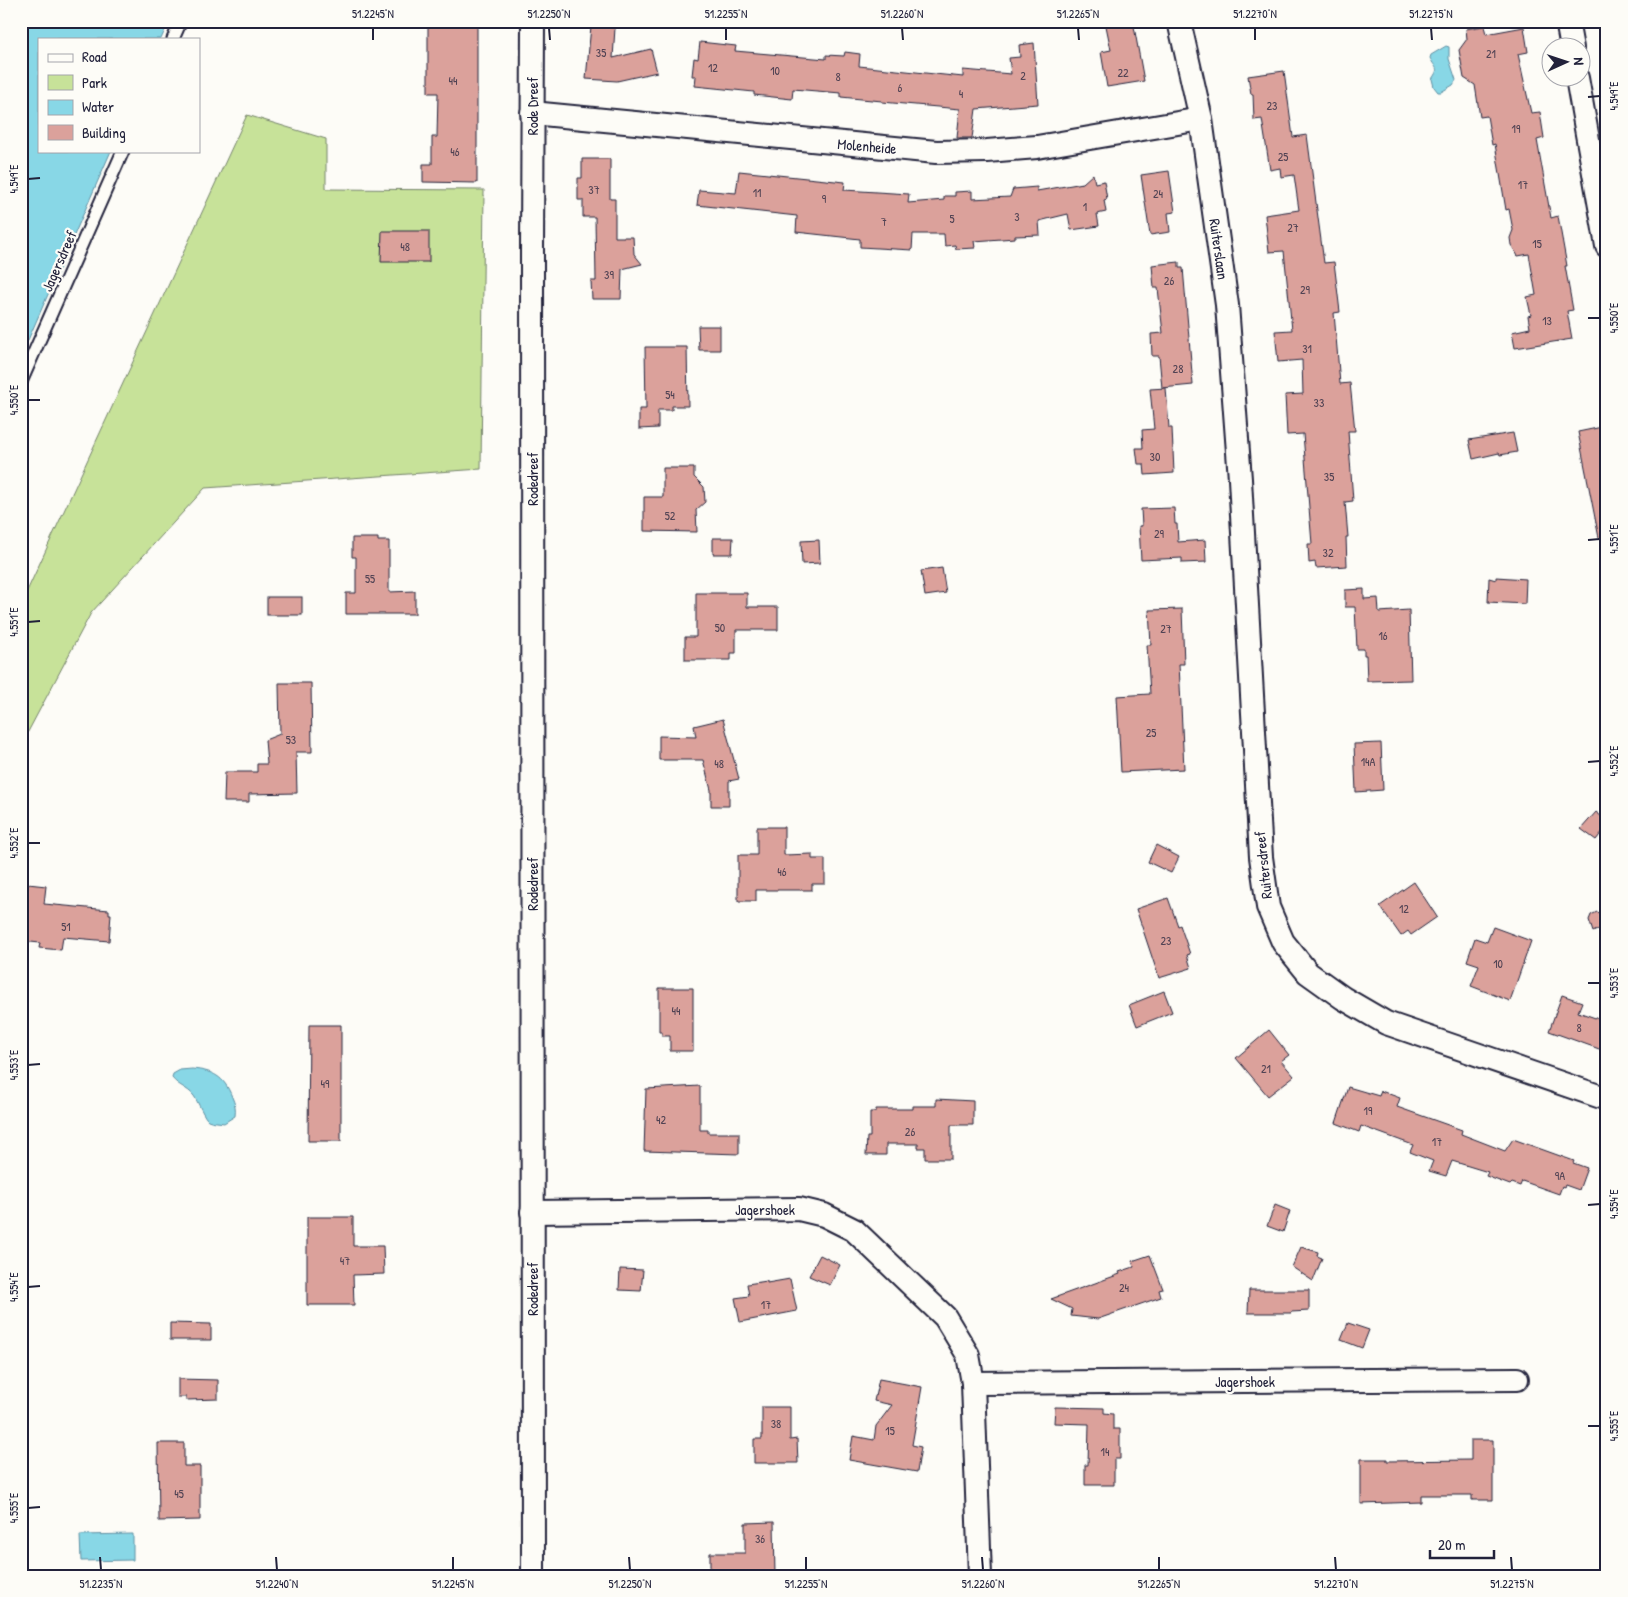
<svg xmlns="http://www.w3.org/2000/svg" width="1628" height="1597" font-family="'Patrick Hand',sans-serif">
  <rect width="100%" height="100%" fill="#fdfcf7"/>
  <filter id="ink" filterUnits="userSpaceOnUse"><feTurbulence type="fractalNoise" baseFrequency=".02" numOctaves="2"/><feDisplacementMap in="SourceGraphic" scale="10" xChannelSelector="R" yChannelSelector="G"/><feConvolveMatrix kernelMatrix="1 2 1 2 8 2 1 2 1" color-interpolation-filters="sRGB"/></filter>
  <g filter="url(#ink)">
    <!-- green -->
    <path fill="#c7e299" stroke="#74826a" d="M 247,115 L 326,139 L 326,189 L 484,190 L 481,469 L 205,488 L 91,613 L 21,745 L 21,604 Z"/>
    <!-- water -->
    <g fill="#88d7e6" stroke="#5f8fa2">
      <path d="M 21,21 L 169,21 L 161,39 L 39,39 L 39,151 L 111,151 L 21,356 Z"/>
      <path d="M 1446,46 L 1449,47 L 1449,59 L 1456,80 L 1453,85 L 1441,92 L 1438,92 L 1434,87 L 1432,79 C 1440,67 1436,70 1430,58 L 1431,55 Z"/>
      <path d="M 192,1069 C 213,1071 224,1076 232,1097 C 235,1104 236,1108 235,1116 L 224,1123 C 219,1122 212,1122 208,1120 C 205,1119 197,1100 194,1096 C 188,1088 178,1086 172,1078 L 173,1074 L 180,1070 Z"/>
      <path d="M 133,1534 L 133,1560 L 81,1561 L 80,1535 Z"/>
    </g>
    <!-- building -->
    <g fill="#dba19b" stroke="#22223b">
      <path d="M 428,21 L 477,22 L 477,183 L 423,182 L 423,164 L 432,164 L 432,137 L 437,137 L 438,93 L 428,93 Z"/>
      <path d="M 1105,21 L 1133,21 L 1144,81 L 1107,87 L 1101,52 L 1111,50 Z"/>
      <path d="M 591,26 L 615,28 L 613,58 L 651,49 L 657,72 L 617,81 L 586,79 Z"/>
      <path d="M 1484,26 L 1486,34 L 1524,27 L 1528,52 L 1518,54 L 1531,113 L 1540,112 L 1544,138 L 1537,140 L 1551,218 L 1558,216 L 1567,266 L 1565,266 L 1573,310 L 1567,311 L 1572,339 L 1515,348 L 1512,332 L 1530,328 L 1528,316 L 1531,315 L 1527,297 L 1536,295 L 1529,254 L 1518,256 L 1511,245 L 1510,238 L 1513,230 L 1509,209 L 1506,210 L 1495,144 L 1492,145 L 1487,116 L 1480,117 L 1475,85 L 1464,78 L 1459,50 L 1467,39 L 1466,29 Z"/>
      <path d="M 700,42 L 736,46 L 735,51 L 826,59 L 826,55 L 844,56 L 845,52 L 860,54 L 859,66 L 963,77 L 963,70 L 1011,74 L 1009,58 L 1020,57 L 1019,45 L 1034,43 L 1038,104 L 976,109 L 972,138 L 957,138 L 960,109 L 882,102 L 882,101 L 841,97 L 841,93 L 793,89 L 792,99 L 754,95 L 754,92 L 695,86 L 696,76 L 692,76 L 694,58 L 698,59 Z"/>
      <path d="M 1284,71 L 1293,137 L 1307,135 L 1324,263 L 1334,262 L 1340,312 L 1334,313 L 1340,384 L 1350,383 L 1355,431 L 1348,431 L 1353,501 L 1345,502 L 1348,537 L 1346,537 L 1347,566 L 1316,568 L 1315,562 L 1309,563 L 1308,544 L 1312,544 L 1303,434 L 1287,435 L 1285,395 L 1303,394 L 1302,360 L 1278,362 L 1275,331 L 1292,330 L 1284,251 L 1269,252 L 1265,215 L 1299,210 L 1294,175 L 1281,177 L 1280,168 L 1270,170 L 1262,119 L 1254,120 L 1253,94 L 1251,94 L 1248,76 Z"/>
      <path d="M 582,159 L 610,159 L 610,199 L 615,199 L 615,237 L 633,237 L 634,254 L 642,264 L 622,269 L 621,299 L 592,299 L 591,281 L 596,281 L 595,217 L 583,217 L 583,200 L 578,200 L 578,178 L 582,178 Z"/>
      <path d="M 739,171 L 845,182 L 844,190 L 909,194 L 908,203 L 944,200 L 944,196 L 955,196 L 955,192 L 972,191 L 972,199 L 1010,197 L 1013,189 L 1037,187 L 1037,191 L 1083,183 L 1093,174 L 1095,183 L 1104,181 L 1107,199 L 1104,200 L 1106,212 L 1097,214 L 1099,226 L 1071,230 L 1068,214 L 1039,221 L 1040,235 L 1015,236 L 1015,238 L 974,241 L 975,248 L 956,249 L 955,245 L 945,246 L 944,234 L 913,234 L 912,250 L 860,247 L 860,239 L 796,232 L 797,216 L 697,205 L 699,190 L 736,193 Z"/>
      <path d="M 1169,171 L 1175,212 L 1168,213 L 1170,232 L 1150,235 L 1141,175 Z"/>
      <path d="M 382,231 L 429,231 L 429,262 L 381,262 Z"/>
      <path d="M 1179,262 L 1179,268 L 1183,268 L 1193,385 L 1162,388 L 1159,356 L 1152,356 L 1151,334 L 1163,333 L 1158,288 L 1154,288 L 1152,265 Z"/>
      <path d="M 698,326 L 720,326 L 720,350 L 699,350 Z"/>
      <path d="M 645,347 L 687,347 L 688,406 L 672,406 L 672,410 L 658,410 L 658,428 L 639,429 L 639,409 L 646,409 Z"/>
      <path d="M 1166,388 L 1169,428 L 1172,428 L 1174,473 L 1145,475 L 1144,464 L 1138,464 L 1136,448 L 1143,448 L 1142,430 L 1154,429 L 1150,389 Z"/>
      <path d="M 1607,426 L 1607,537 L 1599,538 L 1578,432 Z"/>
      <path d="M 1513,433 L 1517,452 L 1500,455 L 1499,453 L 1473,459 L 1469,440 Z"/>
      <path d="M 663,468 L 694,468 L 694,477 L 704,487 L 705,502 L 696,510 L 697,532 L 644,531 L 644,497 L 663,497 Z"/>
      <path d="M 1174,508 L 1175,524 L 1177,524 L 1178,542 L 1205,540 L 1206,562 L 1182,563 L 1182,558 L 1141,560 L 1139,526 L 1142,526 L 1141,509 Z"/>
      <path d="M 352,538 L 378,538 L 378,541 L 389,541 L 389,592 L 415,591 L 415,614 L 346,614 L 346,593 L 356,593 L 356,557 L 352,557 Z"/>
      <path d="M 713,538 L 733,538 L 732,554 L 713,554 Z"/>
      <path d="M 819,540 L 820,563 L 802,564 L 801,541 Z"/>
      <path d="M 942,568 L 946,593 L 925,596 L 921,571 Z"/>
      <path d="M 1496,577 L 1526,579 L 1525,604 L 1488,602 L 1489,578 L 1496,580 Z"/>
      <path d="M 1364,589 L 1364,599 L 1378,598 L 1379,612 L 1409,610 L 1411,680 L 1367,681 L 1366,655 L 1364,655 L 1364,649 L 1357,649 L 1355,607 L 1345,607 L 1345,590 Z"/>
      <path d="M 696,593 L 747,593 L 747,607 L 778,607 L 778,630 L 736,630 L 736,653 L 731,653 L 731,660 L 685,660 L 685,637 L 696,637 Z"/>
      <rect x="267" y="597" width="35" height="18"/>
      <path d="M 1182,609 L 1184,664 L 1179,664 L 1184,769 L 1121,772 L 1117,696 L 1150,694 L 1147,645 L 1151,645 L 1149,610 Z"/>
      <path d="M 279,683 L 311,683 L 312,752 L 296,752 L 297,793 L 249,794 L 249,802 L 224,802 L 225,772 L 257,772 L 257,764 L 267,764 L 265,740 L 280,734 Z"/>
      <path d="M 723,719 L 739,779 L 729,781 L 729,806 L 711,806 L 711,790 L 703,760 L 659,760 L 659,736 L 696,737 L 694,726 Z"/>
      <path d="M 1381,743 L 1383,790 L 1356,792 L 1354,744 Z"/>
      <path d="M 1596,812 L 1607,821 L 1607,826 L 1596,840 L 1581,829 Z"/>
      <path d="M 757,827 L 784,827 L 784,855 L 812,854 L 812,859 L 825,859 L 825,884 L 812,884 L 812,890 L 756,890 L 756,901 L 738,901 L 738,855 L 757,855 Z"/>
      <path d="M 1156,845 L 1179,857 L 1171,873 L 1148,862 Z"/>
      <path d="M 1414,882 L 1437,917 L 1411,935 L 1408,931 L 1401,936 L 1380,906 Z"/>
      <path d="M 28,884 L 46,886 L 44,904 L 109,910 L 109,914 L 111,914 L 109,941 L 63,937 L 61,950 L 39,948 L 40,943 L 21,941 L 21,895 L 27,895 Z"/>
      <path d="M 1168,898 L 1178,926 L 1180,925 L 1190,954 L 1187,955 L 1191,968 L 1159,978 L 1136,909 Z"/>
      <path d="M 1597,912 L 1607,915 L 1607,925 L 1593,932 L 1589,920 L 1591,915 Z"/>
      <path d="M 1493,927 L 1531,941 L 1510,1001 L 1471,986 L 1479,965 L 1467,961 L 1475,938 L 1487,942 Z"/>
      <path d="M 659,988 L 693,988 L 693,1051 L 670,1051 L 670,1036 L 662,1036 L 662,1032 L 659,1032 Z"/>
      <path d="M 1164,991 L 1172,1012 L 1137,1026 L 1129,1005 Z"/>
      <path d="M 1562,995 L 1582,1002 L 1578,1012 L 1607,1022 L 1607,1038 L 1602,1050 L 1549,1031 Z"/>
      <path d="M 309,1025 L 341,1025 L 341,1141 L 308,1141 Z"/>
      <path d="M 1269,1030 L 1289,1055 L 1281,1061 L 1294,1076 L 1268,1096 L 1236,1058 Z"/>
      <path d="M 700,1086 L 700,1130 L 708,1130 L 708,1133 L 739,1133 L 739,1154 L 644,1151 L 646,1089 Z"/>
      <path d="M 1348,1087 L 1379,1096 L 1381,1091 L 1400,1098 L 1397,1107 L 1462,1130 L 1461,1134 L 1505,1151 L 1513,1139 L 1574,1161 L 1573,1163 L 1587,1168 L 1579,1190 L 1565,1185 L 1564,1187 L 1562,1186 L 1559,1194 L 1522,1181 L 1520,1186 L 1512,1183 L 1510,1185 L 1486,1176 L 1488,1172 L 1452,1161 L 1446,1176 L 1429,1171 L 1433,1161 L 1410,1152 L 1413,1145 L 1361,1126 L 1359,1132 L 1336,1123 Z"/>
      <path d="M 936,1099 L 973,1101 L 973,1125 L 951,1125 L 951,1159 L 925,1159 L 925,1148 L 918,1148 L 918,1144 L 886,1144 L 886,1155 L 866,1155 L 867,1137 L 870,1137 L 870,1112 L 876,1112 L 876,1109 L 913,1109 L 913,1106 L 936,1106 Z"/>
      <path d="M 1275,1205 L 1290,1211 L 1283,1232 L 1267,1226 Z"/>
      <path d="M 307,1217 L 353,1217 L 353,1246 L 383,1246 L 384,1274 L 353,1275 L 354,1305 L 307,1305 Z"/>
      <path d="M 1301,1247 L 1318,1252 L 1317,1256 L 1322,1258 L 1313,1281 L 1292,1267 Z"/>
      <path d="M 820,1255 L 840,1265 L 830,1285 L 809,1276 Z"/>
      <path d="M 1150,1255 L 1163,1289 L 1159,1290 L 1161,1297 L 1098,1319 L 1071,1316 L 1072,1309 L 1051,1299 L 1120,1274 L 1119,1272 L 1134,1267 L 1132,1261 Z"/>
      <path d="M 620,1269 L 643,1270 L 641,1291 L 619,1290 Z"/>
      <path d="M 790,1279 L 797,1311 L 740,1322 L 735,1298 L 749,1296 L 747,1284 L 767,1281 L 767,1283 Z"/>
      <path d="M 1249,1290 L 1309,1290 L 1309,1311 L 1291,1312 L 1291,1313 L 1248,1313 Z"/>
      <path d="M 170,1323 L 211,1324 L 211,1340 L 170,1340 Z"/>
      <path d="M 1348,1323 L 1369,1330 L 1362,1348 L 1341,1340 Z"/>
      <path d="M 178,1379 L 218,1380 L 218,1399 L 186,1400 L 186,1397 L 178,1397 Z"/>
      <path d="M 879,1379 L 922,1387 L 912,1445 L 921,1447 L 917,1472 L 849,1460 L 853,1436 L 874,1440 L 876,1426 L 892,1405 L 874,1401 Z"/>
      <path d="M 762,1407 L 790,1407 L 790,1440 L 797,1439 L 798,1463 L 754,1463 L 754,1439 L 762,1439 Z"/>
      <path d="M 1055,1407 L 1104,1408 L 1104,1413 L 1113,1414 L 1113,1429 L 1120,1429 L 1120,1459 L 1114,1459 L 1114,1485 L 1085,1485 L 1085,1465 L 1088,1465 L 1089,1424 L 1054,1423 Z"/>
      <path d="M 1471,1440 L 1493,1440 L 1493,1500 L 1472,1500 L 1472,1495 L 1421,1495 L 1421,1502 L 1361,1504 L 1361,1459 L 1387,1459 L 1387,1461 L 1471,1460 Z"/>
      <path d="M 158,1443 L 184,1443 L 184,1466 L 200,1466 L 200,1520 L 159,1521 Z"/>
      <path d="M 774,1522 L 775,1576 L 710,1576 L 710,1553 L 745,1553 L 745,1523 Z"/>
    </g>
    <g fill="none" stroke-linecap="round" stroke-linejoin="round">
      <!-- service casing -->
      <g stroke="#22223b" stroke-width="15">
        <g id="service">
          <path d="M 173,39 L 181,21"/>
          <path d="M 21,382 L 123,151"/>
        </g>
      </g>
      <!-- minor casing -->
      <g stroke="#22223b" stroke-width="26">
        <g id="minor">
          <path d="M 1179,21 L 1201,119 L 1227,305 L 1240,479 L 1261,857 L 1268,907 L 1283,942 L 1308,973 L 1343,998 L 1386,1023 L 1607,1099"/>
          <path d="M 1567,21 L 1572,48"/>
          <path d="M 1577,78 L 1607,246"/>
          <path d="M 532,113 L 936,152 L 987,151 L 1037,147 L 1201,119"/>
          <path d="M 532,1212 L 799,1209 L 824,1215 L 854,1230 L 945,1317 L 968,1355 L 973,1383 L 980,1576"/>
          <path d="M 973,1383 L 1517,1379"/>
          <path d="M 533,1576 L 532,251 L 533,21"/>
        </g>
      </g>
      <!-- service -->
      <use href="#service" stroke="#fdfcf7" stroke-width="11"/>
      <!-- minor -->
      <use href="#minor" stroke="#fdfcf7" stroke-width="22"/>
    </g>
  </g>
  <!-- ticks -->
  <path fill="none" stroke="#22223b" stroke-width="2" d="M 373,28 L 373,40M 549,28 L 550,40M 726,28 L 726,40M 902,28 L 903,40M 1078,28 L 1079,40M 1255,28 L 1255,40M 1431,28 L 1432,40M 1588,97 L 1600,96M 28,179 L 40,178M 1588,318 L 1600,318M 28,400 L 40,400M 1588,540 L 1600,539M 28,622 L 40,621M 1588,762 L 1600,761M 28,843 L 40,843M 1588,983 L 1600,983M 28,1065 L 40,1064M 1588,1205 L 1600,1204M 28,1287 L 40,1286M 1588,1426 L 1600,1426M 28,1508 L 40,1507M 100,1557 L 101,1570M 276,1557 L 277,1570M 453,1557 L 453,1570M 629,1557 L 630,1570M 806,1557 L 806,1570M 982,1557 L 983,1570M 1159,1557 L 1159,1570M 1335,1557 L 1336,1570M 1511,1557 L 1512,1570"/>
  <g text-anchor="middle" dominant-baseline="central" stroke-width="4.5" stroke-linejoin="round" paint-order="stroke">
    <!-- number labels -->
    <g font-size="12" fill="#504253">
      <text x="601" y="52">35</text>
      <text x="1491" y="53">21</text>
      <text x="713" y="67">12</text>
      <text x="775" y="70">10</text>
      <text x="1123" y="72">22</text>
      <text x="1023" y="75">2</text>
      <text x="838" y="76">8</text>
      <text x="453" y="80">44</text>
      <text x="900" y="87">6</text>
      <text x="961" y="93">4</text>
      <text x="1272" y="105">23</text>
      <text x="1516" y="128">19</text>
      <text x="455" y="151">46</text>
      <text x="1283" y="156">25</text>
      <text x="1523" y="184">17</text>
      <text x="594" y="189">37</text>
      <text x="757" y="192">11</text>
      <text x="1158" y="193">24</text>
      <text x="824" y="198">9</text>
      <text x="1085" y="206">1</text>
      <text x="1017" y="216">3</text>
      <text x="952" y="218">5</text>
      <text x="884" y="221">7</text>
      <text x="1293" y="227">27</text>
      <text x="1537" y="243">15</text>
      <text x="405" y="246">48</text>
      <text x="609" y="274">39</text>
      <text x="1169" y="280">26</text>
      <text x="1305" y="289">29</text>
      <text x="1547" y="320">13</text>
      <text x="1307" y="348">31</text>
      <text x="1178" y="368">28</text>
      <text x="670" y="394">54</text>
      <text x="1319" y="402">33</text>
      <text x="1155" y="456">30</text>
      <text x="1329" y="476">35</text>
      <text x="670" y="515">52</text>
      <text x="1159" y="533">29</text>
      <text x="1328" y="552">32</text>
      <text x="370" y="578">55</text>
      <text x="720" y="627">50</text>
      <text x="1166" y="628">27</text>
      <text x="1383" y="635">16</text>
      <text x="1151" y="732">25</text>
      <text x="291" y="739">53</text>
      <text x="1368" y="761">14A</text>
      <text x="719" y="763">48</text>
      <text x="782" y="871">46</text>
      <text x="1404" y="908">12</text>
      <text x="66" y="926">51</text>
      <text x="1166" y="940">23</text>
      <text x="1498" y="963">10</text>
      <text x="676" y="1010">44</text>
      <text x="1579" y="1027">8</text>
      <text x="1266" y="1068">21</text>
      <text x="325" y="1083">49</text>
      <text x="1368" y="1110">19</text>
      <text x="661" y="1119">42</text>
      <text x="910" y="1131">26</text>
      <text x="1437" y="1141">17</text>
      <text x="1560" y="1175">9A</text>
      <text x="345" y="1260">47</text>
      <text x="1124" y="1287">24</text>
      <text x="766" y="1304">17</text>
      <text x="776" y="1423">38</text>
      <text x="890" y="1430">15</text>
      <text x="1105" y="1451">14</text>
      <text x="179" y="1493">45</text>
      <text x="760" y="1538">36</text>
    </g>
    <!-- street labels -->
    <g font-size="15" fill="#22223b" stroke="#fdfcf7">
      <text transform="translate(532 106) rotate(-90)">Rode Dreef</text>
      <text transform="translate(867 146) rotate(5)">Molenheide</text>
      <text transform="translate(1219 249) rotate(82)">Ruiterslaan</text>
      <text transform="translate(59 261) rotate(-66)">Jagersdreef</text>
      <text transform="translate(532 479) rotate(-90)">Rodedreef</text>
      <text transform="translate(1263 865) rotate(-96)">Ruitersdreef</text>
      <text transform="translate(532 884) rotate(-90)">Rodedreef</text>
      <text x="765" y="1209">Jagershoek</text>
      <text transform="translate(532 1289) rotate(-90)">Rodedreef</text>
      <text x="1245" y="1381">Jagershoek</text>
    </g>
  </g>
  <!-- margin -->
  <rect width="1628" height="1597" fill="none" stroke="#fdfcf7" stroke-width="55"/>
  <!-- legend -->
  <rect x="38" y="38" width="162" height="115" fill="#fdfcf7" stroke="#a5a5ac"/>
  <rect x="48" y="54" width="25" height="8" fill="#fdfcf7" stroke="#a5a5ac"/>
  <text x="82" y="62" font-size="15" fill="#22223b">Road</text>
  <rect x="48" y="75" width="25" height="15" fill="#c7e299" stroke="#a5a5ac"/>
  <text x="82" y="88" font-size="15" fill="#22223b">Park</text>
  <rect x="48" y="100" width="25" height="15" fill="#88d7e6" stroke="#a5a5ac"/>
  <text x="82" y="112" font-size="15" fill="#22223b">Water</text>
  <rect x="48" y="125" width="25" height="15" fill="#dba19b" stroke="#a5a5ac"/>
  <text x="82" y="138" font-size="15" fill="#22223b">Building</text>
  <!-- north arrow -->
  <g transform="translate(1566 62) rotate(87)"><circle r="24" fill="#fdfcf7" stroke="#a5a5ac"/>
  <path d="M0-4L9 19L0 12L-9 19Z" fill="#22223b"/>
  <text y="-8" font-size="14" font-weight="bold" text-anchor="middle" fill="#22223b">N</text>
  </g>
  <!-- scale -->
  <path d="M1430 1550v8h64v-8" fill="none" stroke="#22223b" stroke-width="2.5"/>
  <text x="1438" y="1550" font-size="15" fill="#22223b" stroke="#fdfcf7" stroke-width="4" paint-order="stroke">20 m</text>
  <rect x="28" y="28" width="1572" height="1542" fill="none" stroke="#22223b" stroke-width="2"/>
  <g font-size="12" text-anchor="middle" fill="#22223b">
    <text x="373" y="18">51.2245°N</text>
    <text x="549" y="18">51.2250°N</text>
    <text x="726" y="18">51.2255°N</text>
    <text x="902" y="18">51.2260°N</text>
    <text x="1078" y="18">51.2265°N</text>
    <text x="1255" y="18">51.2270°N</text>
    <text x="1431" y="18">51.2275°N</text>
    <text transform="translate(1614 96) rotate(-90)" y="4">4.549°E</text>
    <text transform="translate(14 179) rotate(-90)" y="4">4.549°E</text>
    <text transform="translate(1614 318) rotate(-90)" y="4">4.550°E</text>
    <text transform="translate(14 400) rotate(-90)" y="4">4.550°E</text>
    <text transform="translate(1614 539) rotate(-90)" y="4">4.551°E</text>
    <text transform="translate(14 622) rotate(-90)" y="4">4.551°E</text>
    <text transform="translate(1614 761) rotate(-90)" y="4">4.552°E</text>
    <text transform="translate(14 843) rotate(-90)" y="4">4.552°E</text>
    <text transform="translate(1614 983) rotate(-90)" y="4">4.553°E</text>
    <text transform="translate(14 1065) rotate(-90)" y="4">4.553°E</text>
    <text transform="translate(1614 1204) rotate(-90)" y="4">4.554°E</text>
    <text transform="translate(14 1287) rotate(-90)" y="4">4.554°E</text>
    <text transform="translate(1614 1426) rotate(-90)" y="4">4.555°E</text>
    <text transform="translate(14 1508) rotate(-90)" y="4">4.555°E</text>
    <text x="101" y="1588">51.2235°N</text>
    <text x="277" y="1588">51.2240°N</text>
    <text x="453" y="1588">51.2245°N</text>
    <text x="630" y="1588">51.2250°N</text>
    <text x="806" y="1588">51.2255°N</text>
    <text x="983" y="1588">51.2260°N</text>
    <text x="1159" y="1588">51.2265°N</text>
    <text x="1336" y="1588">51.2270°N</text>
    <text x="1512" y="1588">51.2275°N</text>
  </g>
</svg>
